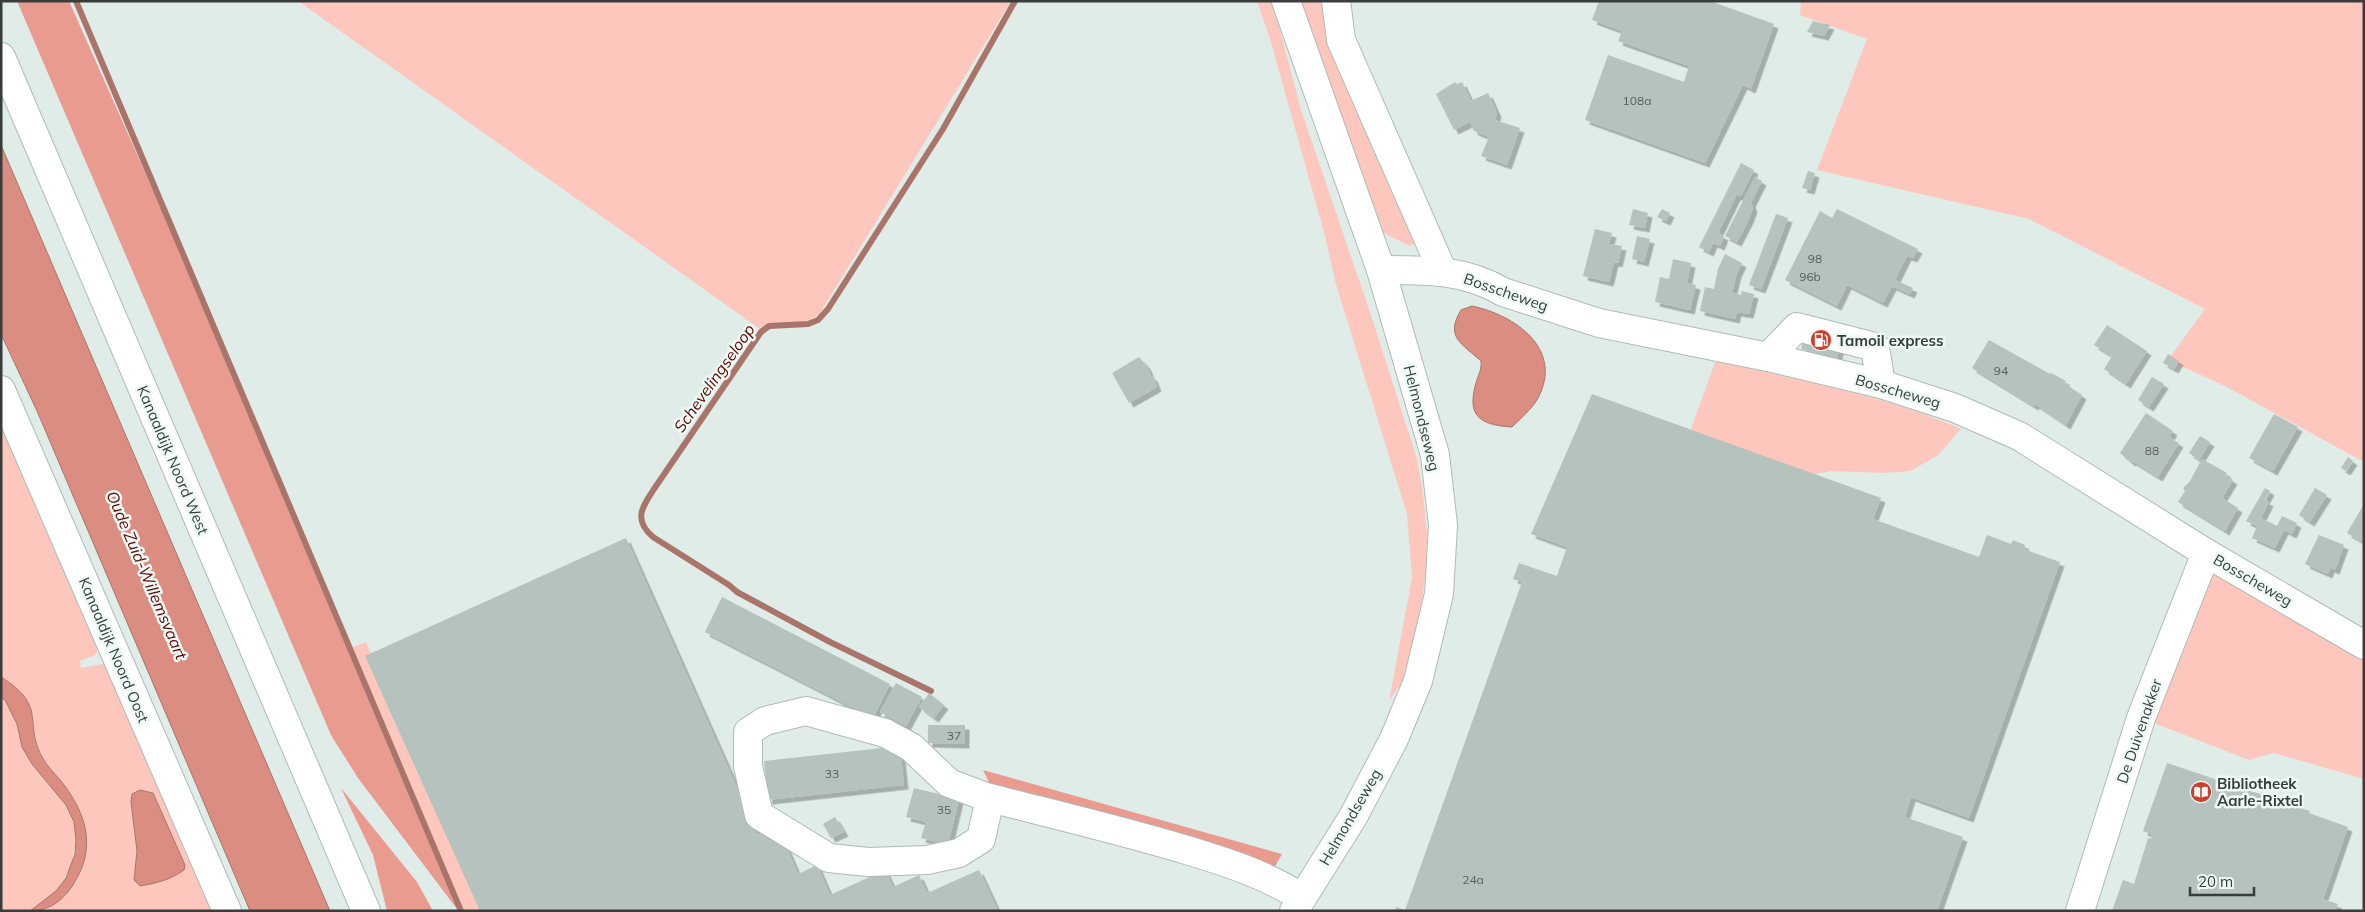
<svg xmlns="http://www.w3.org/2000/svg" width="2365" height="912" font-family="Mulish,sans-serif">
  <defs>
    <filter id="shadow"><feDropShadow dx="4.5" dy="4.5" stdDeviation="0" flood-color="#0004"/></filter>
  </defs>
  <rect width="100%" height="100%" fill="#dfece8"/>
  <!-- green -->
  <g fill="#fdc7bd" fill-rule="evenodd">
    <path d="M 298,1 L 1011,1 L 820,313 C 800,331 778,317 760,329 Z"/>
    <path d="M 1257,1 L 1271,1 L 1276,14 L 1300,107 L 1372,318 L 1417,459 L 1423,494 L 1427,533 L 1426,568 L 1421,610 L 1404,679 L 1389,701 L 1412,578 L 1407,514 L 1335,281 L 1325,236 L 1271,42 Z"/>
    <path d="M 1298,1 L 1328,1 L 1418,242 L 1410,246 L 1382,232 Z"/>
    <path d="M 1801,1 L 2364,1 L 2364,462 L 2225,386 L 2168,360 L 2205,309 L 2029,219 L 1817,170 L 1867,39 L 1800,15 Z"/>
    <path d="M 1716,360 C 1798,381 1883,394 1961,429 L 1937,456 L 1910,471 L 1884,473 L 1831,471 L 1804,476 L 1688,437 Z"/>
    <path d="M 1,418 L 101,645 L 95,655 L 80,661 L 81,668 L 103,664 L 115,673 L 219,911 L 44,911 C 51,905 62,900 68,893 C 93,865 90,823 70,794 C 61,780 47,769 41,754 C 26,716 42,703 1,677 ZM 140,790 L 148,793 L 134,880 L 137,851 L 131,802 Z"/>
    <path d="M 2206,566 L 2364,656 L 2364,779 L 2274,753 L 2249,760 L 2154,723 Z"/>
    <path d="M 366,642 L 485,911 L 458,911 L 348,649 Z"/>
    <path d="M 1,698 L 5,700 L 17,724 L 22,747 L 32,764 L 66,805 L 74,822 L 76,840 L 71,867 L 56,891 L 30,911 L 1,911 Z"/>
  </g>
  <!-- forest -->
  <g fill="#e89b8e">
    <path d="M 17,1 L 69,1 L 160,206 L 457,909 L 358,778 L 331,735 Z"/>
    <path d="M 983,770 L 1282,854 L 1269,877 L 999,803 Z"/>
    <path d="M 341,788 L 417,882 L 433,911 L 387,911 L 373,855 Z"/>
  </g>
  <!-- water -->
  <g fill="#da8d80" stroke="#a9756b">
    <path d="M 1,145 L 330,911 L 250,911 L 37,411 L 1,334 Z"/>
    <path d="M 1472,306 C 1515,315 1564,349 1538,398 C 1532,409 1521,418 1512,427 C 1481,425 1466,417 1476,383 C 1478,375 1482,370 1481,361 C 1461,343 1445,337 1461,310 Z"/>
    <path d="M 1,677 C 48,707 23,720 42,757 C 47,766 54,773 61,781 C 87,814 97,848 73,885 C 63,901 48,911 30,911 L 56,891 L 66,878 L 75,854 L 76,840 L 74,822 L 66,805 L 32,764 L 22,747 L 17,724 L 5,700 L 1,698 Z"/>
    <path d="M 140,790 L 153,793 L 185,865 L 184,870 C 170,880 157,883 140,886 L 134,880 L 137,851 L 131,802 L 132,794 Z"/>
  </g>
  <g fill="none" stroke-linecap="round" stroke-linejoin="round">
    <!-- stream -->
    <g stroke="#a9756b" stroke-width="6">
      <path d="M 76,1 L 461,911"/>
      <path d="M 931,691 L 830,642 L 737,592 L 729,585 L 653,537 C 633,520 642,507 654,489 L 761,332 L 769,326 L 808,324 L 818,320 L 828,309 L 943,129 L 1015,1"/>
    </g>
  </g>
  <!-- building -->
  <g fill="#b5c2bd" filter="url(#shadow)">
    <path d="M 1599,1 L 1710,1 L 1774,24 L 1751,89 L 1743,85 L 1705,163 L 1585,120 L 1608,55 L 1684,82 L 1689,66 L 1618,41 L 1622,31 L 1592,20 Z"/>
    <path d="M 1813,21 L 1830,25 L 1824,36 L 1807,32 Z"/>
    <path d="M 1455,82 L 1457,84 L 1462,82 L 1471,101 L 1488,93 L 1497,113 L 1495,120 L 1520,128 L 1507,165 L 1481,156 L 1489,137 L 1474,131 L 1470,122 L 1454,130 L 1436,94 Z"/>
    <path d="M 1741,163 L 1754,170 L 1741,196 L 1736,196 L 1718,233 L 1724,236 L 1720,246 L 1713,243 L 1709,252 L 1699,247 Z"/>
    <path d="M 1808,171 L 1815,173 L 1810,190 L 1802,188 Z"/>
    <path d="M 1755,177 L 1762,181 L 1751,203 L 1753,208 L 1749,219 L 1737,242 L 1725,236 Z"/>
    <path d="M 1633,209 L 1648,213 L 1645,228 L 1629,225 Z"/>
    <path d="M 1662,209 L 1670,213 L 1666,221 L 1657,217 Z"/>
    <path d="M 1837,209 L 1918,249 L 1913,258 L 1907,256 L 1895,280 L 1913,288 L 1910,294 L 1892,286 L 1883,303 L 1847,285 L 1837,306 L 1785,280 L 1820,211 L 1832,218 Z"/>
    <path d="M 1776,214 L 1788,218 L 1761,289 L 1749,285 Z"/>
    <path d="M 1595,229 L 1612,233 L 1609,244 L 1622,246 L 1618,263 L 1614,262 L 1609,282 L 1583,276 Z"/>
    <path d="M 1637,236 L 1650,239 L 1644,262 L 1632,259 Z"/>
    <path d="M 1725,254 L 1742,263 L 1737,273 L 1732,293 L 1741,295 L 1742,291 L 1754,294 L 1749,314 L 1737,312 L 1735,319 L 1700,311 L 1705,287 L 1714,289 L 1718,269 Z"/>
    <path d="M 1673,259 L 1691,263 L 1687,283 L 1696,285 L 1690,310 L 1655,302 L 1660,277 L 1669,279 Z"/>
    <path d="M 1807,324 L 1844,333 L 1837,358 L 1801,349 Z"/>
    <path d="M 2107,325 L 2147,351 L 2126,384 L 2104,369 L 2112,356 L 2094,345 Z"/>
    <path d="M 1989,340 L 2050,374 L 2051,373 L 2066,381 L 2064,383 L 2082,395 L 2066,425 L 2035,404 L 2034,406 L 1972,368 Z"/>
    <path d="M 2168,354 L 2179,361 L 2174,369 L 2163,363 Z"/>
    <path d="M 1139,357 L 1146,365 L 1151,376 L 1153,377 L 1157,387 L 1129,403 L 1112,373 Z"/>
    <path d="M 2152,377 L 2164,384 L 2149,407 L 2138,400 Z"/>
    <path d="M 1592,394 L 1881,498 L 1873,519 L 1979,557 L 1987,535 L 2011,544 L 2013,540 L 2025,545 L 2023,549 L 2060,562 L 1969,818 L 1911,797 L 1905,817 L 1963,837 L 1937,911 L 1395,911 L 1396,907 L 1405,910 L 1522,582 L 1513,579 L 1519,563 L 1557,576 L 1567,547 L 1531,534 Z"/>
    <path d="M 2146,413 L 2173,431 L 2169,437 L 2179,443 L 2158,477 L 2132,461 L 2131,462 L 2120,453 Z"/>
    <path d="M 2274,414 L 2298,427 L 2273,471 L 2249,458 Z"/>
    <path d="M 2200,436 L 2210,442 L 2199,460 L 2189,453 Z"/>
    <path d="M 2348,457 L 2353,461 L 2346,471 L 2341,468 Z"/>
    <path d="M 2202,459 L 2227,473 L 2225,475 L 2233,480 L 2222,498 L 2238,508 L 2225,531 L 2178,502 L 2185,491 L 2183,488 L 2190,481 Z"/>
    <path d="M 2265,488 L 2270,491 L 2265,500 L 2269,502 L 2261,518 L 2277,526 L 2282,516 L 2297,523 L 2292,534 L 2284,530 L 2275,548 L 2252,538 L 2257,526 L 2246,521 Z"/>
    <path d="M 2315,488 L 2327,495 L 2310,522 L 2299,515 Z"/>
    <path d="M 2364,504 L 2364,543 L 2347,533 Z"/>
    <path d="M 2319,535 L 2344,545 L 2335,570 L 2330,568 L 2328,574 L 2305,564 Z"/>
    <path d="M 626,538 L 758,835 L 768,831 L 781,835 L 798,874 L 817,865 L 830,895 L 885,870 L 893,887 L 919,875 L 927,893 L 979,870 L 998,911 L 480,911 L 365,656 Z"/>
    <path d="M 722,597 L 890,684 L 873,718 L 705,632 Z"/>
    <path d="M 896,683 L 922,697 L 906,726 L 880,712 Z"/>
    <path d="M 929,693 L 944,705 L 934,718 L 919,707 Z"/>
    <path d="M 928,725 L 965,725 L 965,744 L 928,743 Z"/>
    <path d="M 900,746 L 904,785 L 768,800 L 764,761 Z"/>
    <path d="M 2167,763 L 2310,811 L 2309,813 L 2348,827 L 2323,899 L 2338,904 L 2335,911 L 2112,911 L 2123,880 L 2134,884 L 2148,838 L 2151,839 L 2152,834 L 2143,831 Z"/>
    <path d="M 914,788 L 959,799 L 948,845 L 921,838 L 926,822 L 906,817 Z"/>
    <path d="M 835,817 L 844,832 L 831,838 L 823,824 Z"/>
  </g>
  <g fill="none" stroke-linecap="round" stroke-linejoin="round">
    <!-- minor casing -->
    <g stroke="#afbbb7" stroke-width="30">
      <g id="minor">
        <path d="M 1286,1 L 1381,270 L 1435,455 L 1443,525 L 1439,594 L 1418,681 L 1394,739 L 1353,817 L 1294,911"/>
        <path d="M 1336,1 L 1341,40 L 1442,270"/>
        <path d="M 1381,270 C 1425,270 1464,269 1503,292 L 1599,323 L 1768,357 L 1881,384 L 1955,408 L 2019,436 L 2206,553 L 2364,645"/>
        <path d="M 1768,357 L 1797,327 L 1875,347 L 1881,384"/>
        <path d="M 1,390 L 227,911"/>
        <path d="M 990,798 L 981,839 L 959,853 L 927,860 L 868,862 L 829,858 L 759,815 L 748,766 L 748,732 L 765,721 L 806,711 L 885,733 L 911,747 L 949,783 L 986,797 L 990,798 C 1056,815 1124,831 1190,851 C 1229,863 1267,875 1302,898"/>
        <path d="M 2080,911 L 2141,718 L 2206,553"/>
      </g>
    </g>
    <!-- major casing -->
    <g stroke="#afbbb7" stroke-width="30">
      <path id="major" d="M 1,57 L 366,911"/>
    </g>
    <!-- minor -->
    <use href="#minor" stroke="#fff" stroke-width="28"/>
    <!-- major -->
    <use href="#major" stroke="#fff" stroke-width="28"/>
  </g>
  <!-- icons -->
  <defs>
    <g id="fuel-disc" transform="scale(1.125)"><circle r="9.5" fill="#cc402f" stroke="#ecf9f5"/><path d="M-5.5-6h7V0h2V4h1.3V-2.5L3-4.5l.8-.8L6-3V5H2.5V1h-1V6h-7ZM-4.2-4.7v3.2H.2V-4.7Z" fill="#fff"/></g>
    <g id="library-disc" transform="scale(1.125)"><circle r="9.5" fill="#cc402f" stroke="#ecf9f5"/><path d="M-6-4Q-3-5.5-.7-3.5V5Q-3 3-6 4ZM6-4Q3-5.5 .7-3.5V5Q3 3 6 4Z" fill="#fff"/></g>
  </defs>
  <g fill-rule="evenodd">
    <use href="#fuel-disc" x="1821" y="340"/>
    <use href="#library-disc" x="2201" y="792"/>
  </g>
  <g text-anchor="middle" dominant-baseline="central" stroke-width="5" stroke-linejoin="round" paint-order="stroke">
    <!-- number labels -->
    <g font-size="12" fill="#575e5c">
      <text x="1637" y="100">108a</text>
      <text x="1815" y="258">98</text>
      <text x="1810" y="276">96b</text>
      <text x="2001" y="370">94</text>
      <text x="2152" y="450">88</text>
      <text x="954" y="735">37</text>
      <text x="832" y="773">33</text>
      <text x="944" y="809">35</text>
      <text x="1473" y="879">24a</text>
    </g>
    <!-- street labels -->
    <g font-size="15" fill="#383d3b" stroke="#ecf9f5">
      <text transform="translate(1506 292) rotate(19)">Bosscheweg</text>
      <text transform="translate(1898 391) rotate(16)">Bosscheweg</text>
      <text transform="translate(1422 418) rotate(76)">Helmondseweg</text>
      <text transform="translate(173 460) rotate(67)">Kanaaldijk Noord West</text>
      <text transform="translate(2253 580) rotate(30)">Bosscheweg</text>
      <text transform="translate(114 650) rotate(67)">Kanaaldijk Noord Oost</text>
      <text transform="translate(2139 731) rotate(-71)">De Duivenakker</text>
      <text transform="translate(1350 817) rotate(-60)">Helmondseweg</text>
    </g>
    <!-- poi labels -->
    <g font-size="15" font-weight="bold" fill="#383d3b" stroke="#ecf9f5" text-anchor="start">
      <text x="1837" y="340">Tamoil express</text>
      <text x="2217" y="783">Bibliotheek<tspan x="2217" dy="17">Aarle-Rixtel</tspan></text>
    </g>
    <!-- water labels -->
    <g font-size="16" font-style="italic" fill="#630501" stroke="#ecf9f5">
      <text transform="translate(714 378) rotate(-55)">Schevelingseloop</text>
      <text transform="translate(147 575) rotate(67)">Oude Zuid-Willemsvaart</text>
    </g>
  </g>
  <!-- border -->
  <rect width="2365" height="912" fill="none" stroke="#383d3b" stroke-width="5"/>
  <!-- scale -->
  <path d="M2190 887v8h64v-8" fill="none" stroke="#383d3b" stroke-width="2.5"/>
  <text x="2198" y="887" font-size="15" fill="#383d3b" stroke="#ecf9f5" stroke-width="4" paint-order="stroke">20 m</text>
</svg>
